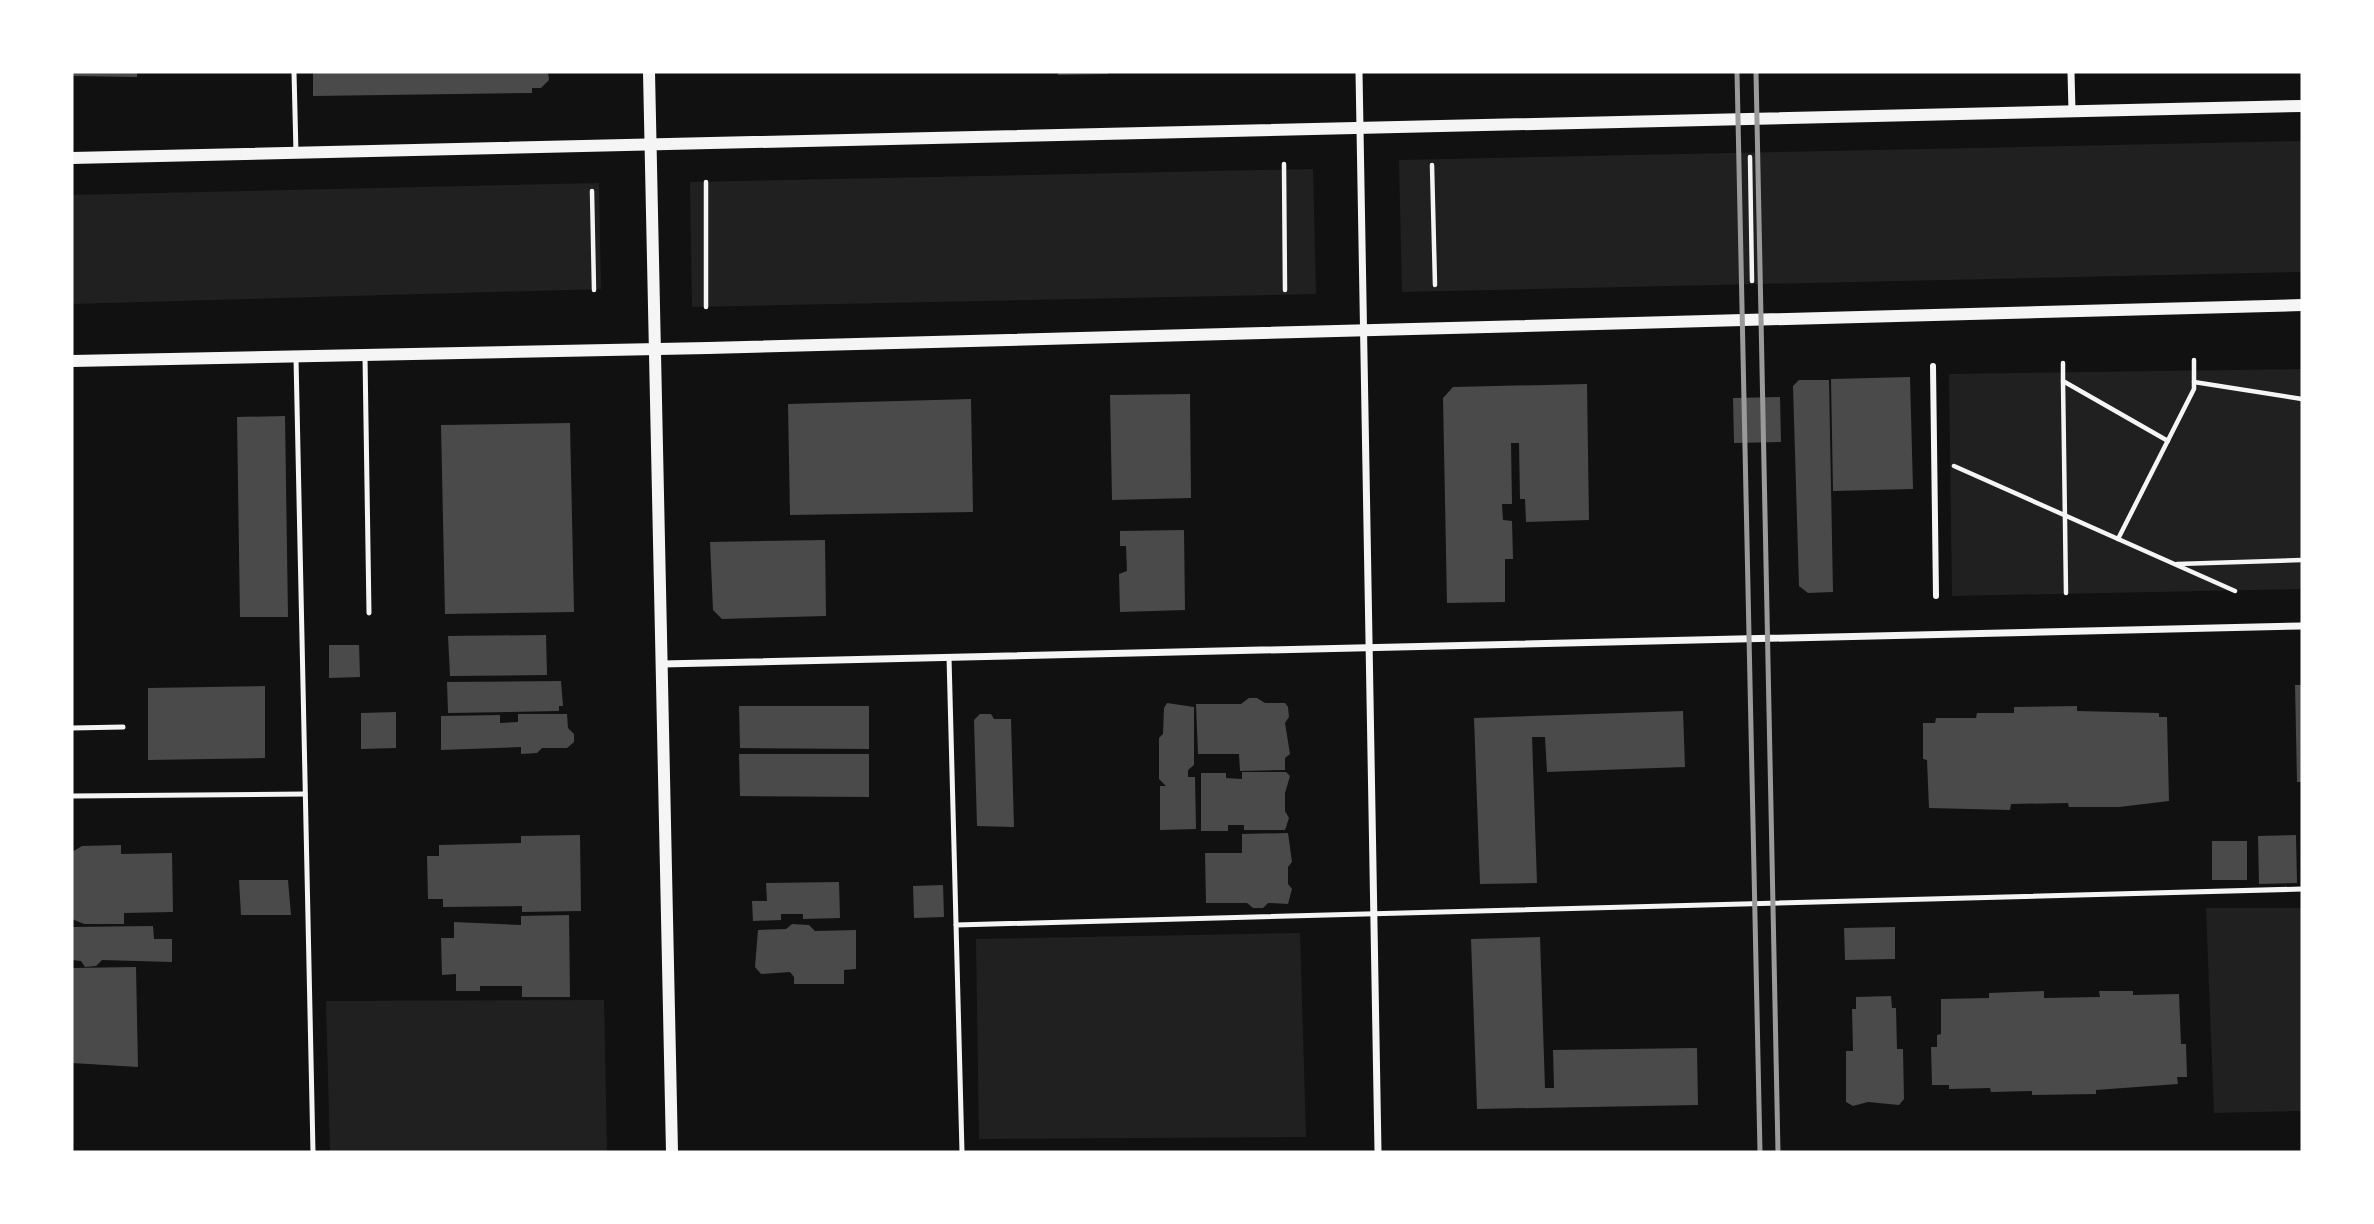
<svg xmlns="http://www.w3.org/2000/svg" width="2374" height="1224" font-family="'Zilla Slab',serif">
  <rect width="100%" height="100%" fill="#111"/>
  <!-- green -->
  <g fill="#202020">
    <path d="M 2302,141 L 2302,272 L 1402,292 L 1399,160 Z"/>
    <path d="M 1313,169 L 1316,294 L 692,307 L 690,182 Z"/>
    <path d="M 599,183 L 601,289 L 72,304 L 72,195 Z"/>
    <path d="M 2302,369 L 2302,589 L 1952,596 L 1949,374 Z"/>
    <path d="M 2206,908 L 2302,908 L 2302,1111 L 2214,1113 Z"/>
    <path d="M 1300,933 L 1306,1137 L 979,1139 L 976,939 Z"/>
    <path d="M 604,1000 L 607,1152 L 330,1152 L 326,1001 Z"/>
  </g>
  <!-- building -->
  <g fill="#4a4a4a">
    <path d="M 72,72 L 137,72 L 137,77 L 72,76 Z"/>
    <path d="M 313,72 L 548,72 L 549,80 L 541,88 L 532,88 L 532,93 L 313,96 Z"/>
    <path d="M 1058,72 L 1108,72 L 1108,74 L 1058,75 Z"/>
    <path d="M 1910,377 L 1913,489 L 1833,491 L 1831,379 Z"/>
    <path d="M 1799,380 L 1829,380 L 1833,592 L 1808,593 L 1799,586 L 1793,386 Z"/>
    <path d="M 1587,384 L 1589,520 L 1526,522 L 1525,499 L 1520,499 L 1519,443 L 1511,443 L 1512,504 L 1502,504 L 1503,520 L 1512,521 L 1513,559 L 1505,559 L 1505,602 L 1447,603 L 1443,398 L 1453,387 Z"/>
    <path d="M 1190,394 L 1191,498 L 1112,500 L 1110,395 Z"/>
    <path d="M 1780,397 L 1781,442 L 1734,443 L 1733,398 Z"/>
    <path d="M 971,399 L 973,512 L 790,515 L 788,404 Z"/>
    <path d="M 285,416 L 288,617 L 240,617 L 237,417 Z"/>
    <path d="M 570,423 L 574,612 L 445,614 L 441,425 Z"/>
    <path d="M 1184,530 L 1185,610 L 1120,612 L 1119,574 L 1127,571 L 1126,546 L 1120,546 L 1120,531 Z"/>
    <path d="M 825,540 L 826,616 L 722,619 L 713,610 L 710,542 Z"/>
    <path d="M 546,635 L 547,675 L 450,676 L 448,636 Z"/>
    <path d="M 329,645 L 359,645 L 360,677 L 329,678 Z"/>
    <path d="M 561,681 L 563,706 L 559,706 L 559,711 L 448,713 L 447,682 Z"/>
    <path d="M 2295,685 L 2302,685 L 2302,782 L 2297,782 Z"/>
    <path d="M 265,686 L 265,758 L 148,760 L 148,688 Z"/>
    <path d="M 1249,698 L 1257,698 L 1265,703 L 1285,703 L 1288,707 L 1289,717 L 1285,723 L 1290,754 L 1285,758 L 1285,770 L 1240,771 L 1239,754 L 1198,754 L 1196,704 L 1241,704 Z"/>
    <path d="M 1167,703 L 1194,707 L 1194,765 L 1188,770 L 1188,777 L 1195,777 L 1196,829 L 1160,830 L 1160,786 L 1166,786 L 1159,779 L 1159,738 L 1163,734 L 1164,708 Z"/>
    <path d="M 739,706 L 869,706 L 869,749 L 740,748 Z"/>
    <path d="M 2077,706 L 2077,711 L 2159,713 L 2159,717 L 2167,717 L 2169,801 L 2119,807 L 2069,807 L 2068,803 L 2011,804 L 2010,810 L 1929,808 L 1927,760 L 1923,759 L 1923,723 L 1935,723 L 1936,718 L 1976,718 L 1977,713 L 2014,713 L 2014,707 Z"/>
    <path d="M 1683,711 L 1685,767 L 1547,772 L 1545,737 L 1532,737 L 1537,883 L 1480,884 L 1474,718 Z"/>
    <path d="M 396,712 L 396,748 L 361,749 L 361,713 Z"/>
    <path d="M 518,714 L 567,714 L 568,728 L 574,734 L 574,742 L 567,748 L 542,748 L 537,753 L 521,754 L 521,747 L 441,750 L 441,716 L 500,715 L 500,723 L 518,722 Z"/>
    <path d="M 980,714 L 991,714 L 994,719 L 1011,719 L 1014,827 L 977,826 L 974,720 Z"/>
    <path d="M 739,754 L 869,754 L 869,797 L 740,796 Z"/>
    <path d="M 1242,772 L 1286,772 L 1290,776 L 1285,793 L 1285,811 L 1289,818 L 1285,830 L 1244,830 L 1244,825 L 1228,825 L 1228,831 L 1201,831 L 1201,773 L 1226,773 L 1226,778 L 1242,779 Z"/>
    <path d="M 1288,833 L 1292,862 L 1288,867 L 1288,884 L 1292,889 L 1288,904 L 1268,903 L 1263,908 L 1253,908 L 1247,903 L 1206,903 L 1205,853 L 1242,853 L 1242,834 Z"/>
    <path d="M 580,835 L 581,911 L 522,912 L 522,906 L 443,907 L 443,899 L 428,899 L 427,856 L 439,856 L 439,845 L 521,843 L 521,836 Z"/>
    <path d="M 2296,835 L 2297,883 L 2259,884 L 2258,836 Z"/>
    <rect x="2212" y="841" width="35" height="39"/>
    <path d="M 121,845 L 121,854 L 172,853 L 173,912 L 124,913 L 124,924 L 84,924 L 72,919 L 72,852 L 82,846 Z"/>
    <path d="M 239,880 L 288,880 L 291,915 L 241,915 Z"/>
    <path d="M 839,882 L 840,918 L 803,919 L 803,914 L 781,914 L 781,920 L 753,921 L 752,901 L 767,901 L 766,883 Z"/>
    <path d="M 943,885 L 944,917 L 914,918 L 913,886 Z"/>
    <path d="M 569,915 L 570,997 L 522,997 L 522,986 L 480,986 L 480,991 L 456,991 L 456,974 L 442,975 L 441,938 L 454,938 L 454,922 L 521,925 L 521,916 Z"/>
    <path d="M 792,924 L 809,925 L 815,931 L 856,930 L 856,969 L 844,970 L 844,984 L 794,984 L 794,977 L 790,972 L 761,974 L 755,967 L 758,930 L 786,929 Z"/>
    <path d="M 153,926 L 154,939 L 172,939 L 172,962 L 102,960 L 96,966 L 85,967 L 81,961 L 72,960 L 72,927 Z"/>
    <path d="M 1895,927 L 1895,959 L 1845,960 L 1844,928 Z"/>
    <path d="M 1540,937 L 1545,1088 L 1554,1088 L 1553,1050 L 1697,1048 L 1698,1105 L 1477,1109 L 1471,939 Z"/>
    <path d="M 136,967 L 138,1067 L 72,1063 L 72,968 Z"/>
    <path d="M 2044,991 L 2044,998 L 2100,997 L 2099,991 L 2133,991 L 2133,995 L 2179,994 L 2181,1044 L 2186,1044 L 2187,1077 L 2177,1077 L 2178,1084 L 2096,1090 L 2096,1094 L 2032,1095 L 2032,1091 L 1991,1092 L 1990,1088 L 1949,1089 L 1949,1085 L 1932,1085 L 1931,1047 L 1937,1047 L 1937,1035 L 1941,1034 L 1941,999 L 1989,998 L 1989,993 Z"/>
    <path d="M 1891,996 L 1892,1008 L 1896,1008 L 1897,1049 L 1903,1049 L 1904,1099 L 1899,1105 L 1868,1102 L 1853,1106 L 1846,1102 L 1846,1051 L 1853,1051 L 1852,1009 L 1856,1009 L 1856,997 Z"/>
  </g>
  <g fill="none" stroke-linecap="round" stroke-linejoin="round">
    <!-- path -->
    <g stroke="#f5f5f5" stroke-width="4.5">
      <path d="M 1750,157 L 1752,281"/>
      <path d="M 1284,164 L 1285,290"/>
      <path d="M 1432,165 L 1435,285"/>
      <path d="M 706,182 L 706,307"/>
      <path d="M 592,191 L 594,290"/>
      <path d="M 2063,363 L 2063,381 L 2168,441"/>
      <path d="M 2063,381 L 2066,593"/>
      <path d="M 2194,382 L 2302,399"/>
      <path d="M 1954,466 L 2235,591"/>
      <path d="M 2118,539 L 2194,389 L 2194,360"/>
      <path d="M 2177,564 L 2302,560"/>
    </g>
    <!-- service -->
    <g stroke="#f5f5f5" stroke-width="5">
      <path d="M 294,72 L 296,153"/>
      <path d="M 365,357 L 369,613"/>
      <path d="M 296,358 L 313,1152"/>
      <path d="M 949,657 L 962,1152"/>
      <path d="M 72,728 L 123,727"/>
      <path d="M 72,796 L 305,794"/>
      <path d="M 956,925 L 2302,889"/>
    </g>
    <!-- pedestrian -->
    <path stroke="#f5f5f5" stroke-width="6" d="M 1933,366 L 1936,596"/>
    <!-- minor -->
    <g stroke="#f5f5f5" stroke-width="7">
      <path d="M 1359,72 L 1378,1152"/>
      <path d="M 2071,72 L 2072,111"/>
      <path d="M 662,664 L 2302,626"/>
    </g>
    <!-- tertiary -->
    <g stroke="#f5f5f5" stroke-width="12">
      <path d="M 649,72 L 672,1152"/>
      <path d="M 72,158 L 2302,106"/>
      <path d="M 72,361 L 708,348 L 2302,305"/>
    </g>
    <!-- rail -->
    <g stroke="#9a9a9a" stroke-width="5">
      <path d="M 1737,72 L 1760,1152"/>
      <path d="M 1756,72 L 1778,1152"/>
    </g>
  </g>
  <!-- border -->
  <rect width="2374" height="1224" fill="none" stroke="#ffffff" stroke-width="147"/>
</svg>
